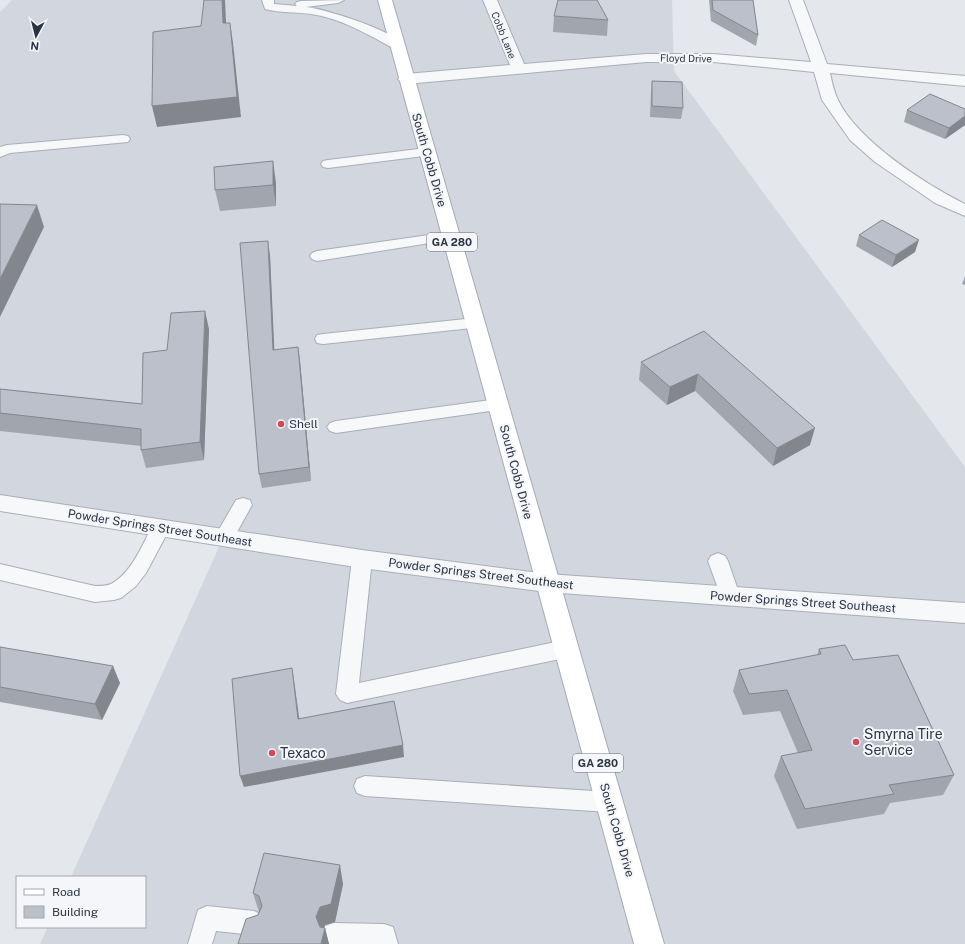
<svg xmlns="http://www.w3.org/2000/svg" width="965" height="944" font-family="'Public Sans',sans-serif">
  <rect width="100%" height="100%" fill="#e4e7ec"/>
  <!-- built -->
  <path fill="#d2d6de" d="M 12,0 L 672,0 L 674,71 L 965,467 L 965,944 L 40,944 L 48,927 L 145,927 L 145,877 L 71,877 L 223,538 L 0,502 L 0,12 Z"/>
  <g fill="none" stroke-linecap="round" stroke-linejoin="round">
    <!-- service casing -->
    <g stroke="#a9aeb7" stroke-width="2">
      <g id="service">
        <path d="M 262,0 L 274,0 L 274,4 L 297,6 L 295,4 L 297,2 L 301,1 L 344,0 L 338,3 L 306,7 C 325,9 393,30 403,45 L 397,49 L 393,48 C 367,34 340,18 311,14 C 296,12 280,13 265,9 Z"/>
        <path d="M 123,135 L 128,136 L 130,139 L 128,142 L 10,153 L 0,157 L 0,147 L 7,145 Z"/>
        <path d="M 427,148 L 432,149 L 434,152 L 432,155 L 328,168 L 323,167 L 321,164 L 323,161 L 328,160 Z"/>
        <path d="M 450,232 L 455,233 L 457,236 L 455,239 L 317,261 L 312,259 L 310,256 L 312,253 L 317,251 Z"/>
        <path d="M 475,318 L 481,319 L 483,323 L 481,327 L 323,344 L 317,343 L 315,339 L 317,335 L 323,334 Z"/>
        <path d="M 498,399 L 504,401 L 507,405 L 504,409 L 336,433 L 330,431 L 327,427 L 330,423 L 336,421 Z"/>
        <path d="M 243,498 L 250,500 L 252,505 L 231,543 L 224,545 L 217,543 L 215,538 L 217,533 L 236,500 Z"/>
        <path d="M 161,521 L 168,523 L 170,528 L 146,573 L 136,586 L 121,598 L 114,600 L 95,602 L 0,580 L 0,564 L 95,586 C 100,586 106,586 111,584 C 132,573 143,543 154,523 Z"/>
        <path d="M 362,552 L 369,554 L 372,559 L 359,683 L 565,640 L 572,643 L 575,649 L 572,655 L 565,658 L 347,703 L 340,700 L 336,694 L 352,559 L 355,554 Z"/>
        <path d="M 718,553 L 725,556 L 728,561 L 740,596 L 737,602 L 730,604 L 723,602 L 708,561 L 711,556 Z"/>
        <path d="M 365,776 L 609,792 L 617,795 L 620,802 L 617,809 L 609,812 L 365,796 L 357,793 L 354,786 L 357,779 Z"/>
        <path d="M 207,906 L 254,911 L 263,915 L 266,923 L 263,931 L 254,935 L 216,931 L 212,944 L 188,944 L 198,910 Z"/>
        <path d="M 334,923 L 384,924 L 393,927 L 398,944 L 326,944 L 322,935 L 325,926 Z"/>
      </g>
    </g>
    <!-- minor casing -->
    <g stroke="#a9aeb7" stroke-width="2">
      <path id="minor" d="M 483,0 L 497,0 L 524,64 L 646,54 L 713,54 L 811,62 L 789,0 L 803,0 L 827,64 L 965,76 L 965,86 L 830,73 C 832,82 834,92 838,100 C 858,141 925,184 965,204 L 965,216 L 935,203 L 875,162 L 850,140 L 822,100 L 814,72 L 713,62 L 646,62 L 406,84 L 401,82 L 398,79 L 401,76 L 406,74 L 510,65 Z"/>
    </g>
    <!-- tertiary casing -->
    <g stroke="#a9aeb7" stroke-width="2">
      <path id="tertiary" d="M 0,495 L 362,550 L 547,574 L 965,603 L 965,623 L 547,592 L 362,568 L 0,511 Z"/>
    </g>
    <!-- primary casing -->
    <g stroke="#a3abb8" stroke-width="2">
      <path id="primary" d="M 378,0 L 392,0 L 664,944 L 634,944 Z"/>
    </g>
    <!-- service -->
    <use href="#service" fill="#f7f8fa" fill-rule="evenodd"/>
    <!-- minor -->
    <use href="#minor" fill="#f7f8fa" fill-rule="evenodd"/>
    <!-- tertiary -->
    <use href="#tertiary" fill="#f7f8fa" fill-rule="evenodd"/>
    <!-- primary -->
    <use href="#primary" fill="#fff" fill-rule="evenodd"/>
  </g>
  <!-- wall -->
  <g fill="#a1a5ae">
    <path d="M 709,0 L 753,0 L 758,35 L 756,46 L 711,21 Z"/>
    <path d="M 554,16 L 608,20 L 607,36 L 553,32 Z"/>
    <path d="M 652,81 L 683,108 L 681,119 L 650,117 L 651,92 Z"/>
    <path d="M 965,109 L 965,125 L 945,139 L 904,122 L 907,110 Z"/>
    <path d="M 276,183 L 276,206 L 220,211 L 215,190 Z"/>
    <path d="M 859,235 L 915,252 L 892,267 L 856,246 Z"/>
    <path d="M 270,255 L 274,350 L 298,347 L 300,361 L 311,481 L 262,488 L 259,474 Z"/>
    <path d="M 965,276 L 965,285 L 962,284 Z"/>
    <path d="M 209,329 L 204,460 L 146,468 L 141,450 L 141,446 L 0,431 L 0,389 L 142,404 L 167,350 Z"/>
    <path d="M 704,331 L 810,445 L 773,466 L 695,391 L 667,405 L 639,380 L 641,362 Z"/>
    <path d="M 0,647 L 120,683 L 102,720 L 0,702 Z"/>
    <path d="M 819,649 L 853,660 L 954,775 L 943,795 L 890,803 L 884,814 L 797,829 L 774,776 L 781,756 L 798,753 L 780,711 L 743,715 L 733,691 L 739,670 L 817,655 Z"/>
    <path d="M 343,884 L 335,922 L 325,925 L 323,928 L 325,928 L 329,944 L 238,944 L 258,915 L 259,912 L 253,893 Z"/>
  </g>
  <!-- shaded-wall -->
  <g fill="#83868d">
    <path d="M 222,0 L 225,0 L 227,44 L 223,23 Z"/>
    <path d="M 230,23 L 233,43 L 241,117 L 157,127 L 152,106 Z"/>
    <path d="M 965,116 L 965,125 L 945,139 L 949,128 Z"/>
    <path d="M 273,161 L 276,183 L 276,206 L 273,185 Z"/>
    <path d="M 37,205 L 44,227 L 0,317 L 0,279 Z"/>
    <path d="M 919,240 L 915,252 L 892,267 L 896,255 Z"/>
    <path d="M 268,241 L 270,255 L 275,364 L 273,350 Z"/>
    <path d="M 205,311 L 209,329 L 204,460 L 200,442 Z"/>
    <path d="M 298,347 L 300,361 L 311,481 L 309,467 Z"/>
    <path d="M 698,374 L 695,391 L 667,405 L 670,387 Z"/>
    <path d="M 815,428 L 810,445 L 773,466 L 777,448 Z"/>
    <path d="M 113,666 L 120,683 L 102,720 L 95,704 Z"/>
    <path d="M 292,668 L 294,680 L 301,731 L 298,719 Z"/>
    <path d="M 403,745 L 404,757 L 244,787 L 240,776 Z"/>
    <path d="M 340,865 L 343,884 L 335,922 L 325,925 L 321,935 L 316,917 Z"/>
    <path d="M 325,928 L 329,944 L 321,944 Z"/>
  </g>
  <!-- building -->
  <g fill="#bbc0ca" stroke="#83868d">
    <path d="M 204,0 L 222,0 L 223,23 L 230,23 L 237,97 L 152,106 L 153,32 L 201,26 Z"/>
    <path d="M 558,0 L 597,0 L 608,20 L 554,16 Z"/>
    <path d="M 712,0 L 753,0 L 758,35 L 713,10 Z"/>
    <path d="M 652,81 L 682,82 L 683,108 L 652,106 Z"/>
    <path d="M 930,94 L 965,109 L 965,116 L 949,128 L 907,110 Z"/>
    <path d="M 273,161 L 273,185 L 215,190 L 214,167 Z"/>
    <path d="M 0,204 L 37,205 L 0,279 Z"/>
    <path d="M 882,220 L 919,240 L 896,255 L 859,235 Z"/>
    <path d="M 268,241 L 273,350 L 298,347 L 309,467 L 259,474 L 240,243 Z"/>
    <path d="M 205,311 L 200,442 L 141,450 L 141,429 L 0,413 L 0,389 L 142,404 L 143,353 L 167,350 L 171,313 Z"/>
    <path d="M 704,331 L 815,428 L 777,448 L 698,374 L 670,387 L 641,362 Z"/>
    <path d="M 845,645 L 853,660 L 898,655 L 954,775 L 889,785 L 894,794 L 805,809 L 781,756 L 812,750 L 787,690 L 749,694 L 739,670 L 821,654 L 819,649 Z"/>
    <path d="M 0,647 L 113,666 L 95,704 L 0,687 Z"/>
    <path d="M 292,668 L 298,719 L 394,701 L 403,745 L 240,776 L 232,679 Z"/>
    <path d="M 264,853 L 340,865 L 331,904 L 320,907 L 316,917 L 320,927 L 325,928 L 321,944 L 238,944 L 246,919 L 258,915 L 262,906 L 259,896 L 253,893 Z"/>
  </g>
  <!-- markers -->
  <g fill="#d1495b" stroke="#f4f6f9" stroke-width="1.5">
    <circle cx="281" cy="424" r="4"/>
    <circle cx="856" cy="742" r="4"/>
    <circle cx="272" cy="753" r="4"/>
  </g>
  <g text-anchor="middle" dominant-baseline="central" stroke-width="4" stroke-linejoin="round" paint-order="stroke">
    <!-- far-street labels -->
    <g font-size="10" fill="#2b3445" stroke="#f4f6f9">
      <text transform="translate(504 35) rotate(68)">Cobb Lane</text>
      <text transform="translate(686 58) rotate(1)">Floyd Drive</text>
    </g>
    <!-- shield labels -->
    <g fill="#f4f6f9" stroke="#676e7b" stroke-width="1">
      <rect x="427" y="233" width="50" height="18" rx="3"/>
      <rect x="573" y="754" width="50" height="18" rx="3"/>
    </g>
    <g font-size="11" font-weight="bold" fill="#2b3445">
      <text x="452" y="242">GA 280</text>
      <text x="598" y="763">GA 280</text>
    </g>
    <!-- street labels -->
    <g font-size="12" fill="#2b3445" stroke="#f4f6f9">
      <text transform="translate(429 160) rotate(74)">South Cobb Drive</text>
      <text transform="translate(516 472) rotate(75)">South Cobb Drive</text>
      <text transform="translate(160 528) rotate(9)">Powder Springs Street Southeast</text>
      <text transform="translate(481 574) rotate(7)">Powder Springs Street Southeast</text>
      <text transform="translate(803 602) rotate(4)">Powder Springs Street Southeast</text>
      <text transform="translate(617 830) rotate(74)">South Cobb Drive</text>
    </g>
    <!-- poi labels -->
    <g font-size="12" fill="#2b3445" stroke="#f4f6f9" text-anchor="start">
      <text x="289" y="424">Shell</text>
    </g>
    <!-- near-poi labels -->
    <g font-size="14" fill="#2b3445" stroke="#f4f6f9" text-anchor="start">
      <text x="864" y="734">Smyrna Tire<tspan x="864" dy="16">Service</tspan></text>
      <text x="280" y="753">Texaco</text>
    </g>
  </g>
  <!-- legend -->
  <rect x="16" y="876" width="130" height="52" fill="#f4f6f9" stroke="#a4a8b1"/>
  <rect x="24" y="889" width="20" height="6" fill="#ffffff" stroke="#a4a8b1"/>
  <text x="52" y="896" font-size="12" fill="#2b3445">Road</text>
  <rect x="24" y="906" width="20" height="12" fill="#bbc0ca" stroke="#a4a8b1"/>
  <text x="52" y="916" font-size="12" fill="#2b3445">Building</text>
  <!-- north arrow -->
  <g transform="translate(36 36) rotate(187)" stroke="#f4f6f9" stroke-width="3" paint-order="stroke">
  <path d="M0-3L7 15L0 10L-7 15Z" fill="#2b3445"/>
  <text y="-6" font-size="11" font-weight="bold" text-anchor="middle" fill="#2b3445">N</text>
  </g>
</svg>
